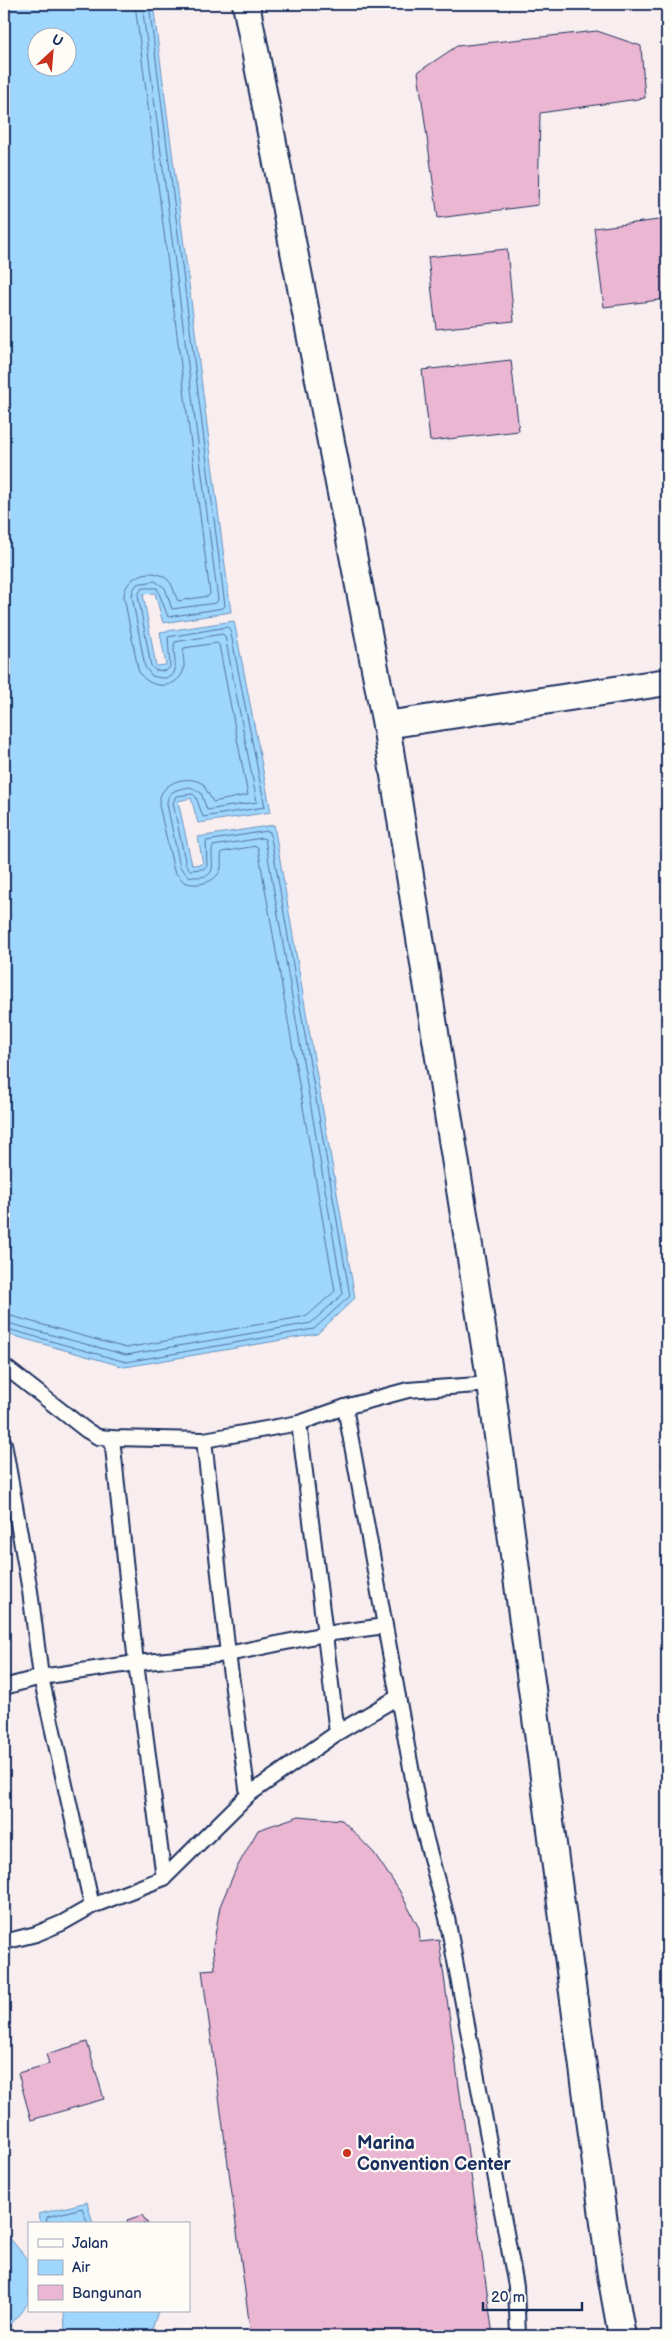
<svg xmlns="http://www.w3.org/2000/svg" width="671" height="2340" font-family="'Balsamiq Sans',sans-serif">
  <rect width="100%" height="100%" fill="#f9eeef"/>
  <filter id="ink" filterUnits="userSpaceOnUse"><feTurbulence type="fractalNoise" baseFrequency=".02" numOctaves="2"/><feDisplacementMap in="SourceGraphic" scale="10" xChannelSelector="R" yChannelSelector="G"/><feConvolveMatrix kernelMatrix="1 2 1 2 8 2 1 2 1" color-interpolation-filters="sRGB"/></filter>
  <g filter="url(#ink)">
    <!-- water -->
    <g fill="#9fd6fe" stroke="#6a93be" fill-rule="evenodd">
      <path d="M 4,4 L 153,4 L 231,612 L 163,623 L 155,593 L 143,594 L 156,666 L 166,665 L 160,632 L 234,621 L 271,812 L 198,823 L 191,798 L 178,801 L 192,865 L 203,864 L 198,837 L 274,825 L 355,1298 L 317,1334 L 125,1367 L 4,1333 ZM 38,38 L 68,38 L 68,68 L 38,68 Z"/>
      <path d="M 87,2202 L 93,2224 L 41,2224 L 39,2214 Z"/>
      <path d="M 4,2231 L 27,2259 L 29,2302 L 4,2333 Z"/>
      <path d="M 64,2311 L 158,2311 L 150,2336 L 71,2336 L 65,2330 Z"/>
    </g>
    <g fill="none" stroke-linecap="round" stroke-linejoin="round">
      <!-- shore -->
      <g stroke="#50729e" stroke-width="1">
        <path d="M 4,1314 L 126,1348 L 307,1316 L 335,1291 L 258,848 L 256,846 L 222,852 C 220,857 222,862 221,868 C 217,883 197,887 184,882 L 174,871 L 159,805 C 158,783 187,773 203,784 L 213,802 L 248,795 L 219,645 L 217,643 L 184,648 C 181,656 187,665 182,674 C 172,692 144,687 138,669 L 124,597 C 124,576 153,565 168,580 C 174,586 174,594 178,601 L 208,596 L 210,594 L 135,4"/>
        <path d="M 4,1322 L 126,1355 L 311,1323 L 343,1294 L 265,839 L 262,838 L 213,846 C 208,860 224,882 188,876 L 180,867 L 167,804 C 167,790 179,789 191,787 L 201,793 L 207,810 L 257,802 L 225,636 L 222,634 L 175,642 C 170,656 188,686 152,676 L 145,667 L 132,596 L 133,590 L 137,584 L 155,581 L 165,588 L 172,609 L 216,603 L 218,600 L 142,4"/>
        <path d="M 4,1328 L 126,1362 L 314,1329 L 350,1296 L 270,832 L 267,831 L 206,841 L 207,866 L 203,869 L 190,870 L 186,865 L 173,803 L 176,796 L 193,794 L 196,797 L 203,817 L 265,807 L 230,629 L 227,627 L 168,637 L 170,667 L 166,671 L 155,670 L 151,666 L 138,595 L 142,588 L 157,588 L 168,617 L 223,608 L 225,606 L 149,4"/>
        <path d="M 46,2224 L 47,2217 L 82,2208 L 88,2224"/>
      </g>
    </g>
    <!-- building -->
    <g fill="#ebb6d1" stroke="#1b2f5e">
      <path d="M 597,31 L 641,46 L 645,98 L 540,113 L 538,205 L 438,218 L 418,72 L 457,46 Z"/>
      <path d="M 667,219 L 667,299 L 604,307 L 594,228 Z"/>
      <path d="M 507,249 L 514,321 L 436,329 L 428,257 Z"/>
      <path d="M 511,360 L 519,431 L 430,441 L 422,370 Z"/>
      <path d="M 299,1816 L 342,1820 L 374,1853 L 399,1890 L 419,1928 L 420,1942 L 439,1940 L 493,2336 L 251,2336 L 202,1970 L 215,1969 L 213,1947 L 220,1906 L 236,1869 L 258,1830 Z"/>
      <path d="M 87,2042 L 104,2099 L 31,2120 L 18,2073 L 49,2064 L 46,2054 Z"/>
      <path d="M 142,2215 L 148,2224 L 128,2224 L 127,2220 Z"/>
    </g>
    <g fill="none" stroke-linecap="round" stroke-linejoin="round">
      <!-- lane casing -->
      <g stroke="#1b2f5e" stroke-width="18">
        <g id="lane">
          <path d="M 4,1366 L 86,1430 L 98,1437 L 112,1438 L 204,1440 L 299,1423 L 345,1407 L 408,1390 L 491,1384"/>
          <path d="M 345,1407 L 420,1817 L 447,1918 L 516,2286 L 518,2336"/>
          <path d="M 299,1423 L 337,1733"/>
          <path d="M 112,1438 L 136,1663 L 164,1878"/>
          <path d="M 204,1440 L 228,1654 L 248,1795"/>
          <path d="M 4,1443 L 30,1591 L 41,1677 L 92,1906"/>
          <path d="M 4,1687 L 41,1677 L 136,1663 L 228,1654 L 325,1634 L 385,1626"/>
          <path d="M 4,1942 L 36,1934 L 62,1923 L 92,1906 L 164,1878 L 248,1795 L 337,1733 L 398,1697"/>
        </g>
      </g>
      <!-- street casing -->
      <g stroke="#1b2f5e" stroke-width="30">
        <g id="street">
          <path d="M 246,4 L 386,725"/>
          <path d="M 622,2336 L 611,2275 L 491,1384 L 386,725 L 667,682"/>
        </g>
      </g>
      <!-- lane -->
      <use href="#lane" stroke="#fdfcf7" stroke-width="14"/>
      <!-- street -->
      <use href="#street" stroke="#fdfcf7" stroke-width="26"/>
    </g>
  </g>
  <!-- markers -->
  <circle fill="#c8321e" stroke="#fdfcf7" stroke-width="2" cx="347" cy="2153" r="5"/>
  <g text-anchor="middle" dominant-baseline="central" stroke-width="4.5" stroke-linejoin="round" paint-order="stroke">
    <!-- poi labels -->
    <g font-size="18" font-weight="bold" fill="#1b2f5e" stroke="#fdfcf7" text-anchor="start">
      <text x="357" y="2143">Marina<tspan x="357" dy="21">Convention Center</tspan></text>
    </g>
  </g>
  <!-- margin -->
  <rect width="671" height="2340" fill="none" stroke="#fdfcf7" stroke-width="20"/>
  <rect x="10" y="10" width="651" height="2320" fill="none" stroke="#1b2f5e" stroke-width="2" filter="url(#ink)"/>
  <!-- legend -->
  <rect x="28" y="2222" width="162" height="90" fill="#fdfcf7" stroke="#a3aaba"/>
  <rect x="38" y="2239" width="25" height="8" fill="#fdfcf7" stroke="#a3aaba"/>
  <text x="72" y="2248" font-size="15" fill="#1b2f5e">Jalan</text>
  <rect x="38" y="2260" width="25" height="15" fill="#9fd6fe" stroke="#a3aaba"/>
  <text x="72" y="2272" font-size="15" fill="#1b2f5e">Air</text>
  <rect x="38" y="2285" width="25" height="15" fill="#ebb6d1" stroke="#a3aaba"/>
  <text x="72" y="2298" font-size="15" fill="#1b2f5e">Bangunan</text>
  <!-- north arrow -->
  <g transform="translate(52 52) rotate(26)"><circle r="24" fill="#fdfcf7" stroke="#a3aaba"/>
  <path d="M0-4L9 19L0 12L-9 19Z" fill="#c8321e"/>
  <text y="-8" font-size="14" font-weight="bold" text-anchor="middle" fill="#1b2f5e">U</text>
  </g>
  <!-- scale -->
  <path d="M483 2302v8h99v-8" fill="none" stroke="#1b2f5e" stroke-width="2.5"/>
  <text x="491" y="2302" font-size="15" fill="#1b2f5e" stroke="#fdfcf7" stroke-width="4" paint-order="stroke">20 m</text>
</svg>
